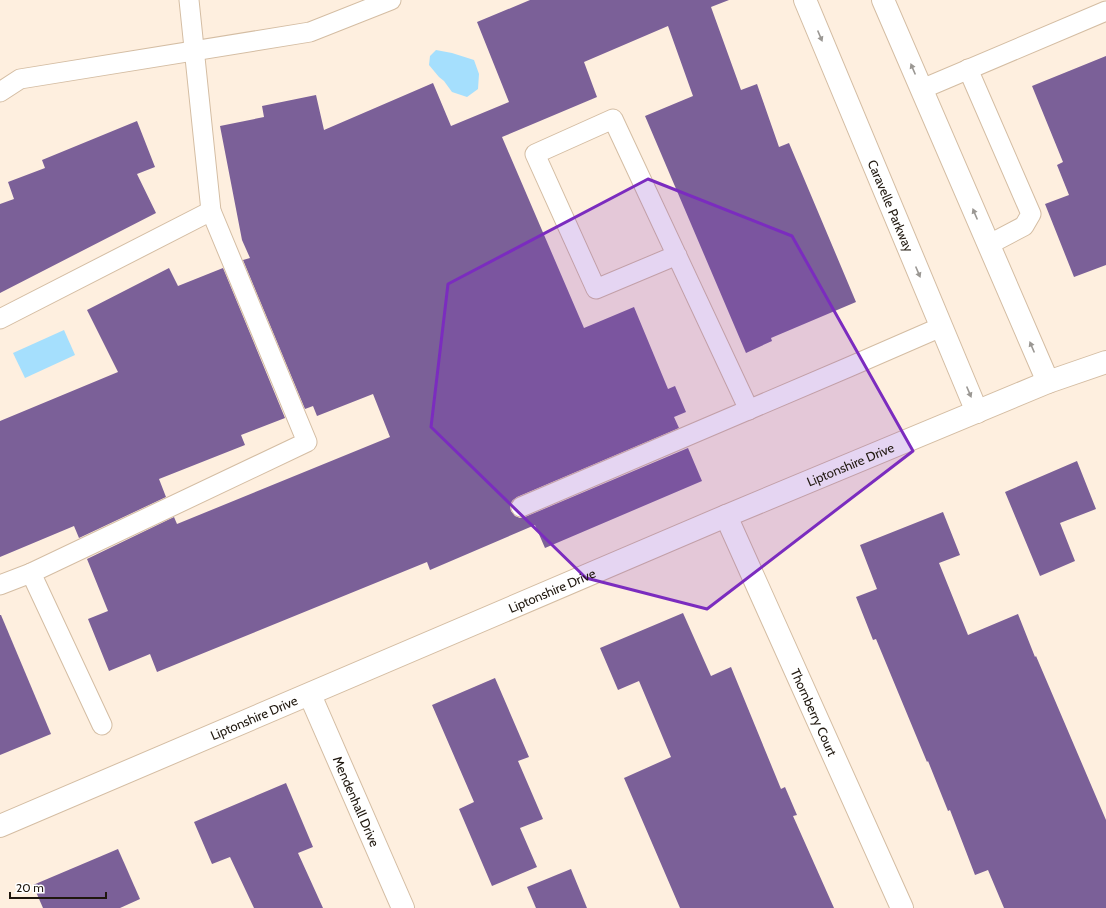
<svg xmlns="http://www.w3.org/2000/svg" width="1106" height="908" font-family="Cabin,sans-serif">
  <rect width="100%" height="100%" fill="#feefdf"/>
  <!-- water -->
  <g fill="#a5dffd">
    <path d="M 436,50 L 452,53 L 474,60 L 479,74 L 478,89 L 467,97 L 452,92 L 444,81 L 439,77 L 429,65 L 430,56 Z"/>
    <path d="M 64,330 L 75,355 L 25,378 L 13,353 Z"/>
  </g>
  <!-- building -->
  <g fill="#7b6098">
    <path d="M 530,0 L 729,0 L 711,7 L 741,90 L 757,84 L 779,147 L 789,143 L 856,302 L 771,338 L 772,341 L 746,353 L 645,116 L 693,96 L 668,26 L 584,62 L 597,97 L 502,137 L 584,328 L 634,307 L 668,389 L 675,386 L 686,412 L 674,417 L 679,428 L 517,497 L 512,501 L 510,506 L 511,511 L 515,516 L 520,518 L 525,517 L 688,448 L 702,481 L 545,548 L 535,525 L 430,570 L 427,562 L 157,672 L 150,654 L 109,671 L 88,619 L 108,611 L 87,559 L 174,517 L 177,524 L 390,437 L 373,394 L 317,416 L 313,406 L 305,409 L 243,260 L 250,258 L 242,240 L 220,126 L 264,117 L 262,106 L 316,95 L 324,130 L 433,83 L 451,126 L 509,102 L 477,22 Z"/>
    <path d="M 1106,56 L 1106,265 L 1074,277 L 1045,204 L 1069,195 L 1057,165 L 1063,162 L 1032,86 Z"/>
    <path d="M 137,121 L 155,167 L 137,174 L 156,213 L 0,293 L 0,204 L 14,199 L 8,182 L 45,168 L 42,160 Z"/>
    <path d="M 169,268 L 178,286 L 223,268 L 285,418 L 241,435 L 245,445 L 159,479 L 166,497 L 79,538 L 74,526 L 0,557 L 0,421 L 118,372 L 87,310 Z"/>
    <path d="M 1077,461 L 1096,509 L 1060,523 L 1075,561 L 1040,576 L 1005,492 Z"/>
    <path d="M 943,512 L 960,555 L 939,563 L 968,635 L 1018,614 L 1035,657 L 1036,656 L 1106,820 L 1106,908 L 1004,908 L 988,870 L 975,875 L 950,810 L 948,811 L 928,761 L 927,762 L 876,639 L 873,640 L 856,597 L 877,589 L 860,545 Z"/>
    <path d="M 683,613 L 711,676 L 731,667 L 781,789 L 785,787 L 797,815 L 793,816 L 834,908 L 680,908 L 624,778 L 671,757 L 639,681 L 618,690 L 600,648 Z"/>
    <path d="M 0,615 L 1,615 L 51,734 L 0,755 Z"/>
    <path d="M 495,678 L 529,757 L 518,761 L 543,819 L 520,828 L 537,867 L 492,886 L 459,809 L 474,802 L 432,705 Z"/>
    <path d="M 286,783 L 313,847 L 298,853 L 323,908 L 254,908 L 230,857 L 212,864 L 194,822 Z"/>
    <path d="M 118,849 L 140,899 L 120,908 L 43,908 L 33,885 Z"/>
    <path d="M 571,869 L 587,908 L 536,908 L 527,887 Z"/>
  </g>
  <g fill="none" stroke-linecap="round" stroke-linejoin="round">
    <!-- service casing -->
    <g stroke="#d4bda3" stroke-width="21">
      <g id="service">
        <path d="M 968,69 L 1031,214 L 1024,226 L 988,245"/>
        <path d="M 922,89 L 1106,11"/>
        <path d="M 0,92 L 20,79 L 310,32 L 391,0"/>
        <path d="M 677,255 L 596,289 L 535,154 L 613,119 L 749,410"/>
        <path d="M 0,319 L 211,211"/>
        <path d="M 521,507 L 849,367 L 941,327"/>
        <path d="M 0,585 L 31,573"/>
        <path d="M 102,725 L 31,573 L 307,442 L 211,211 L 189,0"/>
      </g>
    </g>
    <!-- minor casing -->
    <g stroke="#d4bda3" stroke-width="24">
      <g id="minor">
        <path id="s1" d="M 726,516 L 902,908"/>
        <path id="s2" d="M 310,695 L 403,908"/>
        <path id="s3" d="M 0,826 L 726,516 L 1048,382 L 1106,362"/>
      </g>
    </g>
    <!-- tertiary casing -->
    <g stroke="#d4bda3" stroke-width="24">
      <g id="tertiary">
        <path id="s4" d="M 805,0 L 977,412"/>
        <path d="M 883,0 L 1048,382"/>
      </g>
    </g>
    <!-- service -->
    <use href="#service" stroke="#fff" stroke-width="19"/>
    <!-- minor -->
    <use href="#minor" stroke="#fff" stroke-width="22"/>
    <!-- tertiary -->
    <use href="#tertiary" stroke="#fff" stroke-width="22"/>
  </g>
  <!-- one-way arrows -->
  <defs><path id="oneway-solid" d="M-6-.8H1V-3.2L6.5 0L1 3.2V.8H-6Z"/></defs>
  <g fill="#9a9793">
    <use href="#oneway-solid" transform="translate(820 36) rotate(67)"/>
    <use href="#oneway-solid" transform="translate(913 69) rotate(-113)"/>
    <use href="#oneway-solid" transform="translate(975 214) rotate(-113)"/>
    <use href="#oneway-solid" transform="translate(918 272) rotate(67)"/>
    <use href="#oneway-solid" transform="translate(1032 347) rotate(-113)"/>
    <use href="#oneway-solid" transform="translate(969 392) rotate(67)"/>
  </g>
  <!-- marked area -->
  <path fill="#7b2cbf" fill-opacity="0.2" stroke="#7b2cbf" stroke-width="3" stroke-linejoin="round" d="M 648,179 L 792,236 L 913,451 L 707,609 L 586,578 L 431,427 L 448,284 Z"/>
  <g text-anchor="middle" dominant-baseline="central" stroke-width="3.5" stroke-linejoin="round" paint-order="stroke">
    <!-- street labels -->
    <g font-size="13" fill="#1f170e" stroke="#fff">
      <text stroke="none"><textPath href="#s4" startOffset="223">Caravelle Parkway</textPath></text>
      <text stroke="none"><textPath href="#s3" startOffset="924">Liptonshire Drive</textPath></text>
      <text stroke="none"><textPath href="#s3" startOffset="600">Liptonshire Drive</textPath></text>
      <text stroke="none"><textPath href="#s1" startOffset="215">Thornberry Court</textPath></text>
      <text stroke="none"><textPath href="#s3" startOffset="276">Liptonshire Drive</textPath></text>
      <text stroke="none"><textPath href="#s2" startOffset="116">Mendenhall Drive</textPath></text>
    </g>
  </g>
  <!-- scale -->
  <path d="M10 892v6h96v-6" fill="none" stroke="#1f170e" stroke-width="2"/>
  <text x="16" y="892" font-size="12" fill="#1f170e" stroke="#ffffff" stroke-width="3" paint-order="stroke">20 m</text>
</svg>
